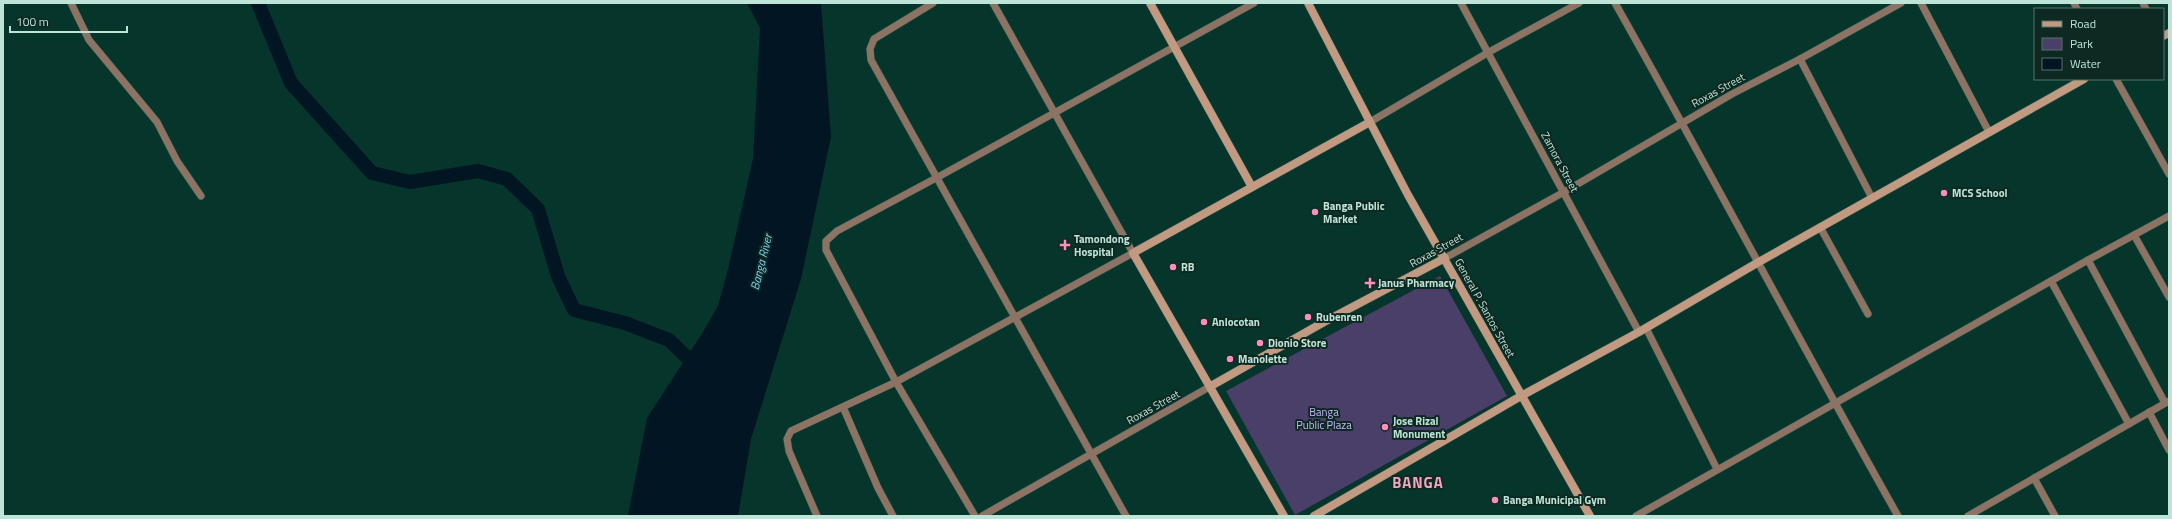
<svg xmlns="http://www.w3.org/2000/svg" width="2172" height="519" font-family="'Titillium Web',sans-serif">
  <rect width="100%" height="100%" fill="#06352b"/>
  <!-- green -->
  <path fill="#493f69" d="M 1440,276 L 1507,396 L 1295,515 L 1226,391 Z"/>
  <!-- water -->
  <path fill="#011622" d="M 747,3 L 821,3 L 831,137 L 801,279 L 751,439 L 738,516 L 628,516 L 647,418 L 703,332 L 718,306 L 729,265 L 753,159 L 760,28 Z"/>
  <g fill="none" stroke-linecap="round" stroke-linejoin="round">
    <!-- river -->
    <path stroke="#011622" stroke-width="14" d="M 258,3 L 291,83 L 372,173 L 410,182 L 478,171 L 507,179 L 538,209 L 558,276 L 574,310 L 625,323 L 669,340 L 700,370"/>
    <!-- street casing -->
    <g stroke="#235147" stroke-width="8">
      <g id="street">
        <path d="M 71,3 L 89,40 L 157,122 L 177,161 L 201,196"/>
        <path d="M 933,3 L 874,39 L 870,49 L 871,60 L 1126,516"/>
        <path d="M 1461,3 L 1639,332"/>
        <path d="M 1615,3 C 1711,173 1802,346 1898,516"/>
        <path d="M 1921,3 L 1989,132"/>
        <path d="M 2074,3 L 2077,9"/>
        <path d="M 2143,3 L 2146,9"/>
        <path d="M 1800,59 L 1872,198"/>
        <path d="M 2116,79 L 2169,174"/>
        <path d="M 1370,122 L 1489,52 L 1579,3"/>
        <path d="M 1820,227 L 1868,314"/>
        <path d="M 2134,235 L 2169,297"/>
        <path d="M 1445,258 L 1564,192 L 1732,94 L 1800,59 L 1901,3"/>
        <path d="M 2088,260 L 2165,403"/>
        <path d="M 2051,281 L 2129,424"/>
        <path d="M 1646,328 L 1717,469"/>
        <path d="M 843,407 L 878,488 L 893,516"/>
        <path d="M 2149,412 L 2169,450"/>
        <path d="M 2034,478 L 2055,516"/>
        <path d="M 817,516 L 789,451 L 787,439 L 791,431 L 896,382 L 1133,253 L 993,3"/>
        <path d="M 975,516 L 896,382 L 826,250 L 826,241 L 837,231 L 938,177 L 1254,3"/>
        <path d="M 982,516 L 1211,386"/>
        <path d="M 1636,516 L 2088,260 L 2169,216"/>
        <path d="M 1968,516 L 2169,401"/>
      </g>
    </g>
    <!-- secondary casing -->
    <g stroke="#235147" stroke-width="9">
      <g id="secondary">
        <path d="M 1150,3 L 1252,187"/>
        <path d="M 1308,3 L 1408,195 L 1590,516"/>
        <path d="M 2163,36 L 2169,33"/>
        <path d="M 1211,386 L 1324,322 L 1445,258"/>
        <path d="M 1284,516 L 1133,253 L 1370,122"/>
        <path d="M 1314,516 L 1521,396 L 1639,332 L 1757,263 L 2084,79"/>
      </g>
    </g>
    <!-- street -->
    <use href="#street" stroke="#8c7363" stroke-width="7"/>
    <!-- secondary -->
    <use href="#secondary" stroke="#c29a81" stroke-width="8"/>
  </g>
  <!-- markers -->
  <g fill="#fd8ebe" stroke="#0e2822" stroke-width="1.5">
    <circle cx="1944" cy="193" r="4"/>
    <circle cx="1315" cy="212" r="4"/>
    <path d="M1063 239h4v4h4v4h-4v4h-4v-4h-4v-4h4z"/>
    <circle cx="1173" cy="267" r="4"/>
    <path d="M1368 277h4v4h4v4h-4v4h-4v-4h-4v-4h4z"/>
    <circle cx="1308" cy="317" r="4"/>
    <circle cx="1204" cy="322" r="4"/>
    <circle cx="1260" cy="343" r="4"/>
    <circle cx="1230" cy="359" r="4"/>
    <circle cx="1385" cy="427" r="4"/>
    <circle cx="1495" cy="500" r="4"/>
  </g>
  <g text-anchor="middle" dominant-baseline="central" stroke-width="4" stroke-linejoin="round" paint-order="stroke">
    <!-- street labels -->
    <g font-size="11" fill="#bde4d7" stroke="#0e2822">
      <text transform="translate(1718 90) rotate(-29)">Roxas Street</text>
      <text transform="translate(1560 162) rotate(62)">Zamora Street</text>
      <text transform="translate(1436 250) rotate(-29)">Roxas Street</text>
      <text transform="translate(1485 308) rotate(61)">General P. Santos Street</text>
      <text transform="translate(1153 407) rotate(-29)">Roxas Street</text>
    </g>
    <!-- poi labels -->
    <g font-size="11" font-weight="bold" fill="#bde4d7" stroke="#0e2822" text-anchor="start">
      <text x="1952" y="193">MCS School</text>
      <text x="1323" y="206">Banga Public<tspan x="1323" dy="13">Market</tspan></text>
      <text x="1074" y="239">Tamondong<tspan x="1074" dy="13">Hospital</tspan></text>
      <text x="1181" y="267">RB</text>
      <text x="1378" y="283">Janus Pharmacy</text>
      <text x="1316" y="317">Rubenren</text>
      <text x="1212" y="322">Anlocotan</text>
      <text x="1268" y="343">Dionio Store</text>
      <text x="1238" y="359">Manolette</text>
      <text x="1393" y="421">Jose Rizal<tspan x="1393" dy="13">Monument</tspan></text>
      <text x="1503" y="500">Banga Municipal Gym</text>
    </g>
    <!-- park labels -->
    <g font-size="11" fill="#c7b8fe" stroke="#0e2822">
      <text x="1324" y="412">Banga<tspan x="1324" dy="13">Public Plaza</tspan></text>
    </g>
    <!-- water labels -->
    <g font-size="12" font-style="italic" fill="#7ccbf6" stroke="#0e2822">
      <text transform="translate(761 262) rotate(-76)">Banga River</text>
    </g>
    <!-- district labels -->
    <g font-size="15" font-weight="bold" letter-spacing="1" fill="#f2a4c3" stroke="#0e2822">
      <text x="1418" y="482">BANGA</text>
    </g>
  </g>
  <!-- border -->
  <rect width="2172" height="519" fill="none" stroke="#bde4d7" stroke-width="8"/>
  <!-- legend -->
  <rect x="2034" y="8" width="130" height="72" fill="#0e2822" stroke="#54736a"/>
  <rect x="2042" y="21" width="20" height="6" fill="#c29a81" stroke="#54736a"/>
  <text x="2070" y="28" font-size="12" fill="#bde4d7">Road</text>
  <rect x="2042" y="38" width="20" height="12" fill="#493f69" stroke="#54736a"/>
  <text x="2070" y="48" font-size="12" fill="#bde4d7">Park</text>
  <rect x="2042" y="58" width="20" height="12" fill="#011622" stroke="#54736a"/>
  <text x="2070" y="68" font-size="12" fill="#bde4d7">Water</text>
  <!-- scale -->
  <path d="M10 26v6h117v-6" fill="none" stroke="#bde4d7" stroke-width="2"/>
  <text x="16" y="26" font-size="12" fill="#bde4d7" stroke="#0e2822" stroke-width="3" paint-order="stroke">100 m</text>
</svg>
